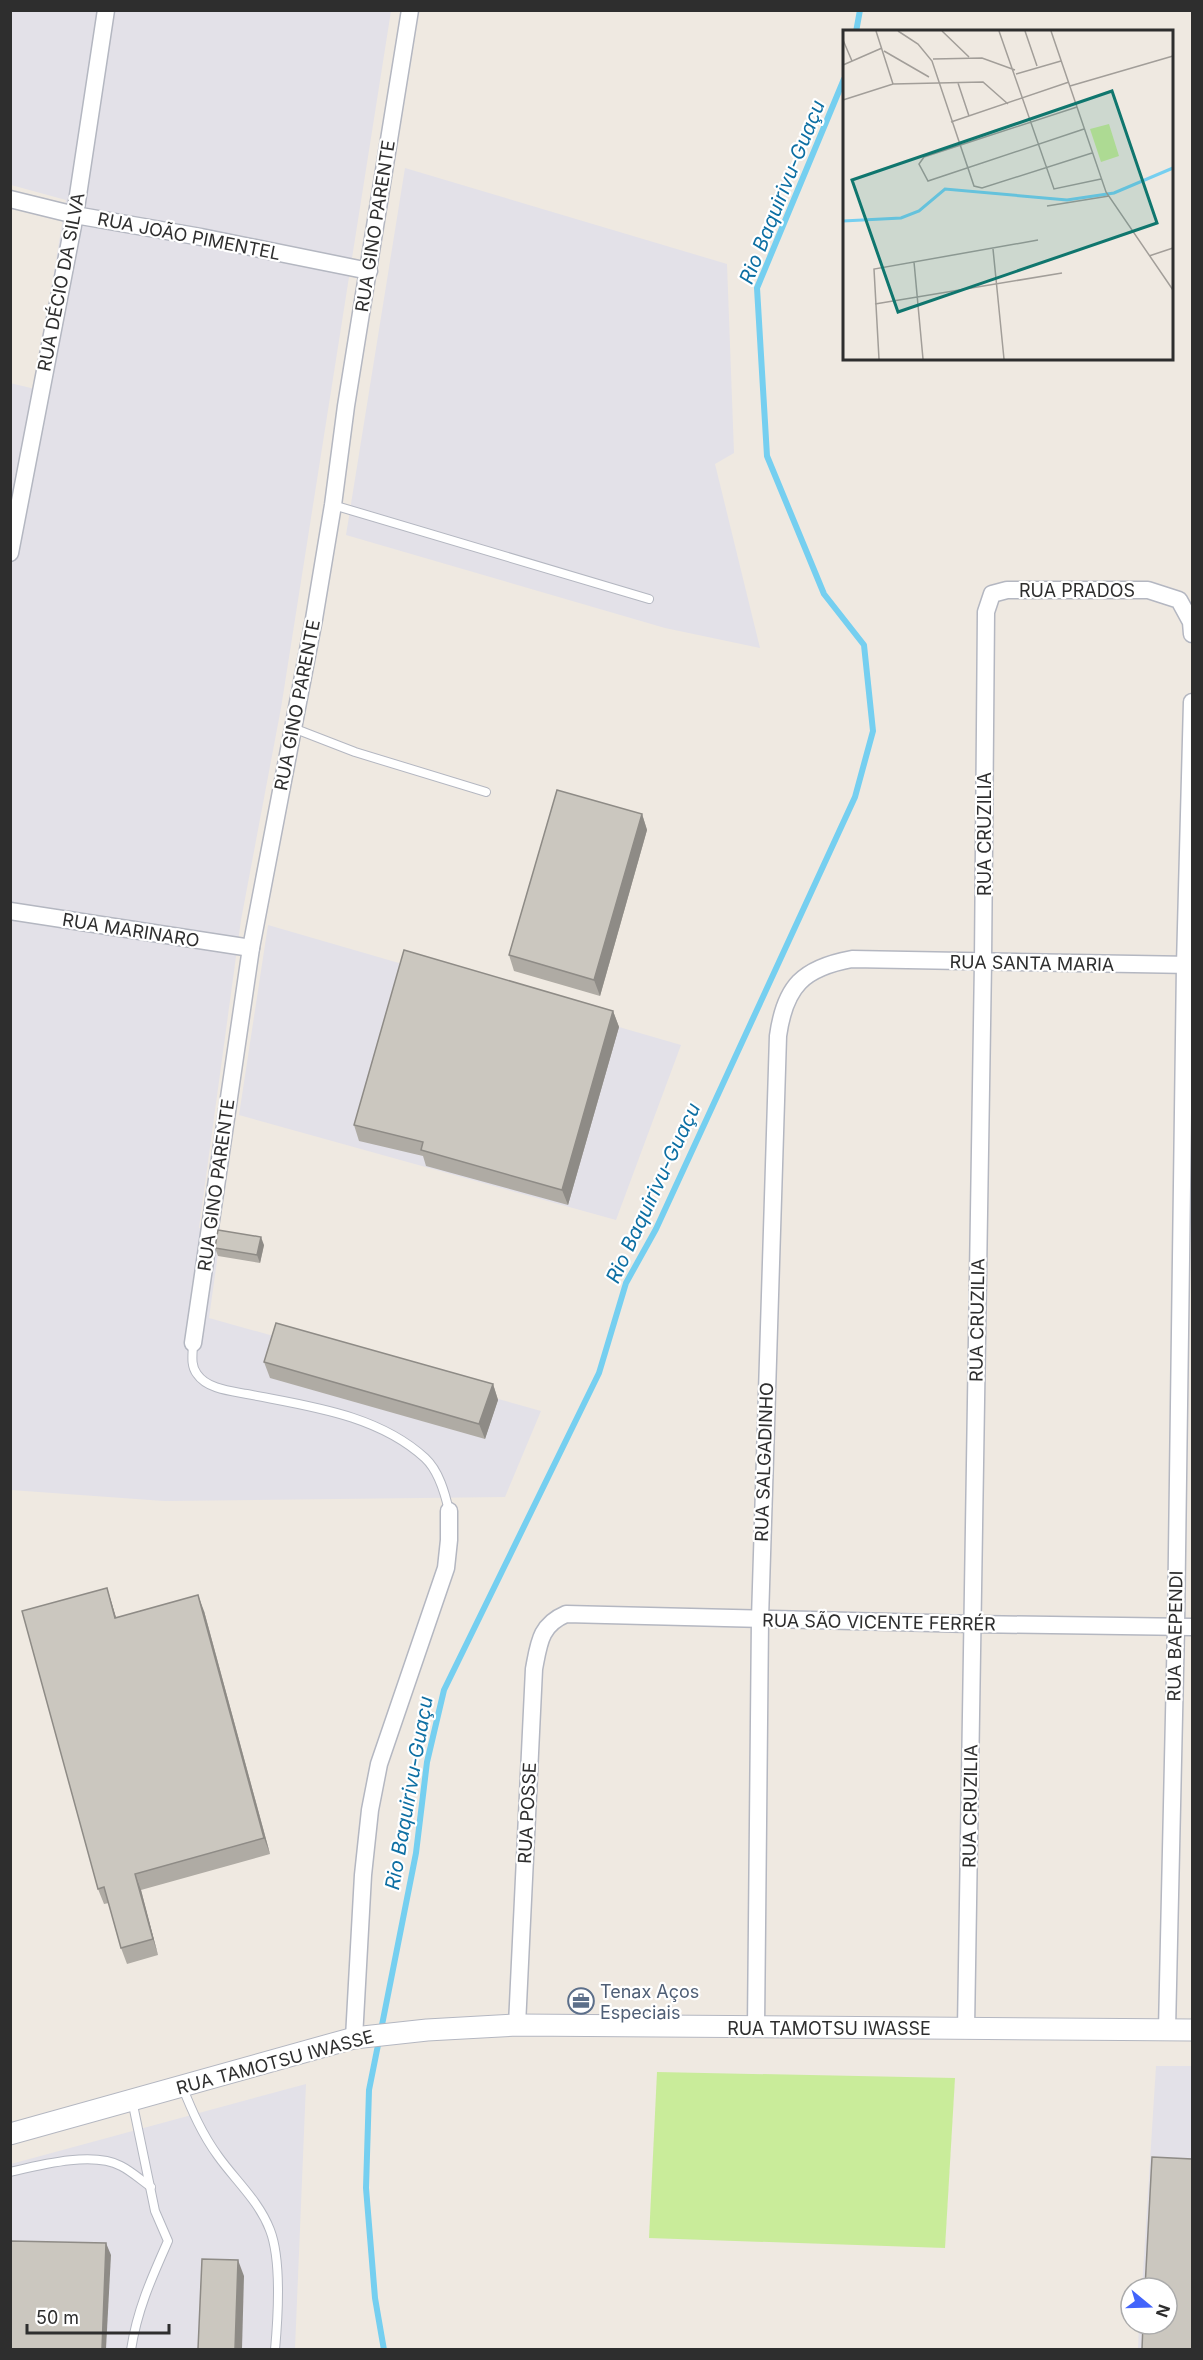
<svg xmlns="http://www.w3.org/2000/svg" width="1203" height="2360" font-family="Inter,sans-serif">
  <rect width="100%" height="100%" fill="#efe9e1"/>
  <!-- industrial -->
  <g fill="#e3e1e8">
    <path d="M 11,11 L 391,11 L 281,708 L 241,920 L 199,1228 L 221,1232 L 209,1318 L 541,1411 L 505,1497 L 164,1501 L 11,1490 L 10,383 L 35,389 L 66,200 L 11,185 Z"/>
    <path d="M 405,168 L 727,264 L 734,453 L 715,464 L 760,648 L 665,628 L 346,535 Z"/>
    <path d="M 268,925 L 681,1045 L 616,1220 L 239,1115 Z"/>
    <path d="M 1156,2066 L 1192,2066 L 1192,2349 L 1138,2350 L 1139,2324 L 1167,2324 L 1167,2288 L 1142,2288 Z"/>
    <path d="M 306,2084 L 295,2349 L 11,2350 L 11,2164 Z"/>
  </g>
  <!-- pitch -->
  <path fill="#c9ec9a" d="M 657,2072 L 955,2078 L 945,2248 L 649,2238 Z"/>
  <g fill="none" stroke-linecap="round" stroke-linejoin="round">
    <!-- stream -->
    <g stroke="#75cff0" stroke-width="6">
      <path d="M 856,32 L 860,10"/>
      <path d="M 381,2030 L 416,1853 L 427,1762 L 444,1690 L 599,1373 L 626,1283 L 656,1229 L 855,797 L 873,731 L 864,645 L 824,594 L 767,456 L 757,288 L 844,79"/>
      <path d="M 379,2040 L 369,2090 L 366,2188 L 375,2298 L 384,2350"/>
    </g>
    <!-- service casing -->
    <g stroke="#b4b7c1" stroke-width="10">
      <g id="service">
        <path d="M 333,505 L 649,599"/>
        <path d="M 293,728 L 355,752 L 486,792"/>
        <path d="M 193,1343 C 193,1353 190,1365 197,1374 C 207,1389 231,1391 247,1394 C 307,1406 377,1414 425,1458 C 439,1471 445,1493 449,1511"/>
        <path d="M 182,2086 C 192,2111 202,2134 218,2156 C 235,2180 259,2201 270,2230 C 282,2261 278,2317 275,2350"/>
        <path d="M 10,2172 C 40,2165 93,2151 121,2166 C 131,2171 141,2180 151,2187"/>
        <path d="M 131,2350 C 137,2310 152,2277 168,2241 L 155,2211 L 132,2100"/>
      </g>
    </g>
    <!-- minor casing -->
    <g stroke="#b4b7c1" stroke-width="19">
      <g id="minor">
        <path d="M 10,199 L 75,215 L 201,237 L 369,271"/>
        <path d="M 10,553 L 75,215 L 106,10"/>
        <path d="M 10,911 L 251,948"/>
        <path d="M 193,1343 L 251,948 L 314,619 L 333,505 L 346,406 L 410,10"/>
        <path d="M 517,2025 L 534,1669 C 539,1643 540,1625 566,1614 L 972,1624 L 1192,1627"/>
        <path d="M 756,2027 L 760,1619 L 778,1036 C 785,986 803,968 852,959 L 1192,965"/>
        <path d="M 966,2029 L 983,962 L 986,612 L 992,594 L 1007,590 L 1148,590 L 1179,600 L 1191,622 L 1192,634"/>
        <path d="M 1167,2030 L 1176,1626 L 1185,965 L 1192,702"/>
        <path d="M 354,2038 L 363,1875 L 370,1810 L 379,1764 L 446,1568 L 449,1540 L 449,1511"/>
      </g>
    </g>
    <!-- tertiary casing -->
    <g stroke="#b4b7c1" stroke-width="23">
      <path id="tertiary" d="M 10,2134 L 354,2038 L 427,2030 L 517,2025 L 1192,2030"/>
    </g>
    <!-- service -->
    <use href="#service" stroke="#fff" stroke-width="8"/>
    <!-- minor -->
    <use href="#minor" stroke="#fff" stroke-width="16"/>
    <!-- tertiary -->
    <use href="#tertiary" stroke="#fff" stroke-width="21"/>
  </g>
  <!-- wall -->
  <g fill="#afaba4">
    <path d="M 642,814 L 647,830 L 600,996 L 514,971 L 509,955 Z"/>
    <path d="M 613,1011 L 619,1027 L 568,1205 L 426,1166 L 423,1156 L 359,1141 L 354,1125 Z"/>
    <path d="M 264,1245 L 260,1263 L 218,1256 L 215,1248 Z"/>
    <path d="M 264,1362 L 493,1384 L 498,1400 L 485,1439 L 270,1378 Z"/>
    <path d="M 107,1588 L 116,1618 L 204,1611 L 270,1854 L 141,1890 L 158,1955 L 127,1964 L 121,1948 L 109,1903 L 104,1904 L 98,1889 Z"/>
  </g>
  <!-- shaded-wall -->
  <g fill="#8e8b86">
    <path d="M 642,814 L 647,830 L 600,996 L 594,980 Z"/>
    <path d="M 613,1011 L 619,1027 L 568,1205 L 562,1190 Z"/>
    <path d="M 261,1237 L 264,1245 L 260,1263 L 257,1255 Z"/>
    <path d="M 493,1384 L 498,1400 L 485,1439 L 479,1424 Z"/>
    <path d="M 107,1588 L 112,1604 L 121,1634 L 115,1618 Z"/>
    <path d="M 198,1595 L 204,1611 L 270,1854 L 264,1838 Z"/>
    <path d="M 135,1874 L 141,1890 L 158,1955 L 153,1939 Z"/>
    <path d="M 106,2243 L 111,2255 L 106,2349 L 102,2349 Z"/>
    <path d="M 238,2260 L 244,2276 L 242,2349 L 235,2349 Z"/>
  </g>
  <!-- building -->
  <g fill="#cbc7bf" stroke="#8e8b86" stroke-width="1.5">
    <path d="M 557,790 L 642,814 L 594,980 L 509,955 Z"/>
    <path d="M 404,950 L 613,1011 L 562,1190 L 421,1150 L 423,1142 L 354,1125 Z"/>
    <path d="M 218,1230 L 261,1237 L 257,1255 L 215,1248 Z"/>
    <path d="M 276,1323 L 493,1384 L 479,1424 L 264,1362 Z"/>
    <path d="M 107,1588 L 115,1618 L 198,1595 L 264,1838 L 135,1874 L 153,1939 L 121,1948 L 104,1887 L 98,1889 L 22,1611 Z"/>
    <path d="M 1152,2157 L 1192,2159 L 1192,2349 L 1142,2349 L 1143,2324 L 1167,2324 L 1167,2288 L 1145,2288 Z"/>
    <path d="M 10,2241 L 106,2243 L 102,2349 L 10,2349 Z"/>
    <path d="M 202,2259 L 238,2260 L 235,2349 L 198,2349 Z"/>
  </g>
  <!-- icons -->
  <defs>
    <g id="office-ring" transform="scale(1.35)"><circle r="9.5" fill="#fff" stroke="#5c6f8a" stroke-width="1.5"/><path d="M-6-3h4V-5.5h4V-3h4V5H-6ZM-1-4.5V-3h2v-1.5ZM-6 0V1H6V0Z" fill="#5c6f8a"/></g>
  </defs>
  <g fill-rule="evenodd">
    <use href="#office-ring" x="581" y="2001"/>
  </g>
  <g text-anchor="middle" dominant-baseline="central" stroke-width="4.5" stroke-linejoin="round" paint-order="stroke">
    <!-- street labels -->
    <g font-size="18" fill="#2e2e2e" stroke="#fff">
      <text transform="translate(375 226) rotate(-81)">RUA GINO PARENTE</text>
      <text transform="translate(189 236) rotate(11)">RUA JOÃO PIMENTEL</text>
      <text transform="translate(61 282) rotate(-79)">RUA DÉCIO DA SILVA</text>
      <text x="1077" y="590">RUA PRADOS</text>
      <text transform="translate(297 705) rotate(-79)">RUA GINO PARENTE</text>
      <text transform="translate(984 834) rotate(-90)">RUA CRUZILIA</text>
      <text transform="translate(131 930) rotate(9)">RUA MARINARO</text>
      <text transform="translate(1032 963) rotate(1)">RUA SANTA MARIA</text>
      <text transform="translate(216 1185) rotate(-82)">RUA GINO PARENTE</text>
      <text transform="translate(977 1320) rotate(-89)">RUA CRUZILIA</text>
      <text transform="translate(764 1462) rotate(-88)">RUA SALGADINHO</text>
      <text transform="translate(879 1622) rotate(1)">RUA SÃO VICENTE FERRÉR</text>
      <text transform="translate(1175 1636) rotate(-89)">RUA BAEPENDI</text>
      <text transform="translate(970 1806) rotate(-89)">RUA CRUZILIA</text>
      <text transform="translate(527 1813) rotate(-87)">RUA POSSE</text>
      <text x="829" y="2028">RUA TAMOTSU IWASSE</text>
      <text transform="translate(275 2062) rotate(-15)">RUA TAMOTSU IWASSE</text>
    </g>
    <!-- service labels -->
    <g font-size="18" fill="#4e5e75" stroke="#fff" text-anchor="start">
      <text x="600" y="1991">Tenax Aços<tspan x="600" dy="21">Especiais</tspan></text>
    </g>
    <!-- water labels -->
    <g font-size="20" font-style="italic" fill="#0d6fa3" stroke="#fff">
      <text transform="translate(782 192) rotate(-68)">Rio Baquirivu-Guaçu</text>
      <text transform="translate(653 1193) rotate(-65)">Rio Baquirivu-Guaçu</text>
      <text transform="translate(409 1793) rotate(-80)">Rio Baquirivu-Guaçu</text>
    </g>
  </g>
  <!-- overview -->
  <g transform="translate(843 30)">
    <rect width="330" height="330" fill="#efe9e1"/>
    <path d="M 266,94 L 276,126 L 258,132 L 247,99 Z" fill="#c9ec9a"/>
    <path fill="none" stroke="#75cff0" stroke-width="3" d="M 0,191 L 58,188 L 76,181 L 102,159 L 224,170 L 271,163 L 330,138"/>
    <path fill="none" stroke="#a29e99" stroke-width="1.5" d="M 33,1 L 50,54M 55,1 L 75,14 L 89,31 L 131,156 L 139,158 L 249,123M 99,1 L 126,27M 156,1 L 211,159 L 258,149M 182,1 L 194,36M 208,1 L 263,162 L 330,260M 0,10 L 9,31M 41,21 L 86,47M 90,29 L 139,28 L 172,40M 0,35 L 39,18M 173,44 L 218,31M 115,53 L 126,86M 227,56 L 330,26M 0,70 L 50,54 L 140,52 L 165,74M 234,77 L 81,127 L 76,134 L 85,151 L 241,99M 108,92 L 226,52M 204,176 L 266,166M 150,219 L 161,329M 306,226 L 330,218M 71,232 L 80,329M 32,274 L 219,243M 36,329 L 31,239 L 195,210"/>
    <path fill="#0f766e" fill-opacity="0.15" stroke="#0f766e" stroke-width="3" d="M 269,61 L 314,193 L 55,282 L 9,150 Z"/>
    <rect width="330" height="330" fill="none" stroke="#2e2e2e" stroke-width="3"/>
  </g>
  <!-- border -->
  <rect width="1203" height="2360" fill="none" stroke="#2e2e2e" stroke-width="24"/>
  <!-- north arrow -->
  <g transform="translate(1149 2306) rotate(109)"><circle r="28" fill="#ffffff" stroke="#ababab" stroke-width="1.5"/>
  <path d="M0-4.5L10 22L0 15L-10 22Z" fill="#4264fb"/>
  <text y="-9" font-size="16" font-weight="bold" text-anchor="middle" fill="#2e2e2e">N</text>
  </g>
  <!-- scale -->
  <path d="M27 2324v9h142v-9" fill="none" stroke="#2e2e2e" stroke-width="3"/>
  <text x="36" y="2324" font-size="18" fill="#2e2e2e" stroke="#ffffff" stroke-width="4.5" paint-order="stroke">50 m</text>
</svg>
